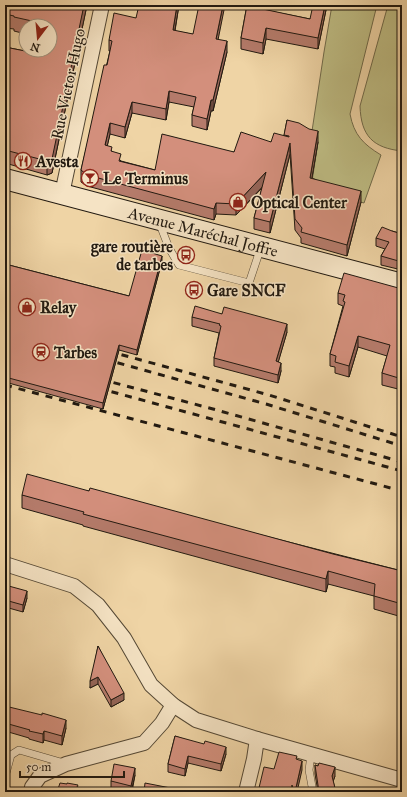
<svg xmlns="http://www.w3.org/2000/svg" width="407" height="797" font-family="'IM FELL Great Primer',serif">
  <rect width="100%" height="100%" fill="#efd4a5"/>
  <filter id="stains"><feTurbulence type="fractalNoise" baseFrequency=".005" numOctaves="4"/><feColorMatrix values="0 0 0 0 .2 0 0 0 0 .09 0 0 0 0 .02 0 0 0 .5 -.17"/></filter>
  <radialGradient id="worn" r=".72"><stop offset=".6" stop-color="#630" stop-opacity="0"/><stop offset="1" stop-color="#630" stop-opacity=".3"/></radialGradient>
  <!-- green -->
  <g fill="#bebc83" stroke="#706a4a">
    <path d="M 332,5 L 377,5 L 350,114 C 354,135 363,144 381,155 L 364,203 L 311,188 L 318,142 L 312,131 L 324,52 Z"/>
    <path d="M 388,5 L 402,5 L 402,151 C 373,148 361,136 360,106 Z"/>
  </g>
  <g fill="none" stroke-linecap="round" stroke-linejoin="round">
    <!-- lane casing -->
    <g stroke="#544835" stroke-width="8">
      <g id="lane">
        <path d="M 159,222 L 169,248 L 179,265 L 249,283 L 261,247"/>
        <path d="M 311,755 L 309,770 L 313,792"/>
        <path d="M 5,777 L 11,755 L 19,750 L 64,763"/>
      </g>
    </g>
    <!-- street casing -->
    <g stroke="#544835" stroke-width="16">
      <g id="street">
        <path d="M 62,194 L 102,5"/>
        <path d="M 5,564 L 74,586 L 98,605 L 124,638 L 151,685 L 173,705 L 196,720 L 257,739 L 402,780"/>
        <path d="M 31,792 L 32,787 L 40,776 L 66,764 L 144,743 L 162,723 L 173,705"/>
        <path d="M 246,792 L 254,759 L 257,739"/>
      </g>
    </g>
    <!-- secondary casing -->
    <g stroke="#211910" stroke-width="22">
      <g id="secondary">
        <path id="s1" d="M 5,179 L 402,284"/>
      </g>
    </g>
    <!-- lane -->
    <use href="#lane" stroke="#f5e3c4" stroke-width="7"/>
    <!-- street -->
    <use href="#street" stroke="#f5e3c4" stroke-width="14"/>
    <!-- secondary -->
    <use href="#secondary" stroke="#f5e3c4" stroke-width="20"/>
    <!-- rail -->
    <g stroke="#211910" stroke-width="3" stroke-dasharray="7 7" stroke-linecap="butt">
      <path d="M 108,351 L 269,395 L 402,437"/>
      <path d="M 104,359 L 266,404 L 402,446"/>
      <path d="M 100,379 L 213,409 L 402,462"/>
      <path d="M 5,385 L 402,491"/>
      <path d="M 98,388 L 402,471"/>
    </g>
  </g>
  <!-- wall -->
  <g fill="#b57b6b" stroke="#211910">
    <path d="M 5,5 L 35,5 L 52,8 L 53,5 L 87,5 L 52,173 L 47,175 L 5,163 L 5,47 L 25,51 L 26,47 L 26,50 L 50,50 L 50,26 L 26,26 L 26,34 L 14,31 L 14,29 L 5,28 Z"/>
    <path d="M 179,5 L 175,31 L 218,39 L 227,52 L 213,111 L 211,111 L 207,130 L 192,126 L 192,115 L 194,107 L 169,102 L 166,120 L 132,113 L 125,138 L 110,134 L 107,146 L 121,161 L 155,170 L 234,152 L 271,142 L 284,136 L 287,120 L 318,142 L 312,178 L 361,202 L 347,256 L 301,243 L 301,238 L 295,230 L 290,154 L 270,233 L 254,229 L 254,218 L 262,188 L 236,215 L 216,214 L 214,220 L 87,186 L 81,182 L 81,170 L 110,51 L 109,51 L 109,40 L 136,18 Z"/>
    <path d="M 247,5 L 261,5 L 260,9 L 310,19 L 327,5 L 318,49 L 266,39 L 263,54 L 241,49 L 241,38 Z"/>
    <path d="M 392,231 L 402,234 L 402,270 L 381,265 L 381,256 L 385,249 L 376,246 L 376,238 Z"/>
    <path d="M 162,261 L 137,355 L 119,350 L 103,409 L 5,382 L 5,264 L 129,296 Z"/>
    <path d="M 402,289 L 402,390 L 382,385 L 382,373 L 387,356 L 358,347 L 349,377 L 335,373 L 335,367 L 330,366 L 330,354 L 343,306 L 338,304 L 338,293 Z"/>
    <path d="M 222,314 L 287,332 L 278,362 L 281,371 L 278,383 L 214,366 L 214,358 L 219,333 L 192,326 L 192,317 Z"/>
    <path d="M 89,491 L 402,571 L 402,617 L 374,609 L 374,596 L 328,584 L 326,592 L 83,526 L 83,525 L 22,508 L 22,495 Z"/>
    <path d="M 5,585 L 27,598 L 23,612 L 5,607 Z"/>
    <path d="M 98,646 L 124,700 L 111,707 L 98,684 L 90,688 Z"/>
    <path d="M 5,706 L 66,728 L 62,745 L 44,740 L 43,743 L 29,739 L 29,738 L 5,731 Z"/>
    <path d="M 175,736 L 226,754 L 221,771 L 188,763 L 185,776 L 168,772 L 168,764 Z"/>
    <path d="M 315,765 L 318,766 L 335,776 L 333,781 L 336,792 L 318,792 L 315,774 Z"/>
    <path d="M 135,775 L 132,792 L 127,792 L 111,789 L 111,781 Z"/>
  </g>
  <!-- shaded-wall -->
  <g fill="#946457" stroke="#211910">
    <path d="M 84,5 L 87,5 L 52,173 L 47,175 L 47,161 Z"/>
    <path d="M 177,5 L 179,5 L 173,41 L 173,30 Z"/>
    <path d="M 223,5 L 225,5 L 216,50 L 216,39 Z"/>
    <path d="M 258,5 L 261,5 L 258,19 Z"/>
    <path d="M 325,5 L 327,5 L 318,49 L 318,38 Z"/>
    <path d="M 266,28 L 266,39 L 263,54 L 263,43 Z"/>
    <path d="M 227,41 L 227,52 L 213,111 L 213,100 Z"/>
    <path d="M 169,91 L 169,102 L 166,120 L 166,109 Z"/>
    <path d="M 211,100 L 211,111 L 207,130 L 207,119 Z"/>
    <path d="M 132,102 L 132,113 L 125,138 L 125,127 Z"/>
    <path d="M 110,123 L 110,134 L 105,156 L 105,145 Z"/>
    <path d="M 318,131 L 318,142 L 310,189 L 310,178 Z"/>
    <path d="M 290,143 L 290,154 L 270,233 L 270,222 Z"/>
    <path d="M 266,172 L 266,183 L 236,215 L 236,204 Z"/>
    <path d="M 361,191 L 361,202 L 347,256 L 347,245 Z"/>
    <path d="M 216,203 L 216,214 L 214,220 L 214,209 Z"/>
    <path d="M 162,256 L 162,261 L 137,355 L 137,350 Z"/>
    <path d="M 287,324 L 287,332 L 276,370 L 276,361 Z"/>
    <path d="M 358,336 L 358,347 L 349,377 L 349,366 Z"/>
    <path d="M 119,345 L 119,350 L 103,409 L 103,403 Z"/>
    <path d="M 281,363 L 281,371 L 278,383 L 278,375 Z"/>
    <path d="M 328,571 L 328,584 L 326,592 L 326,579 Z"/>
    <path d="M 27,591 L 27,598 L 23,612 L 23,605 Z"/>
    <path d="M 98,677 L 98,684 L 90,688 L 90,681 Z"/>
    <path d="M 124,693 L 124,700 L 111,707 L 111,700 Z"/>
    <path d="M 66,720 L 66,728 L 62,745 L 62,736 Z"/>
    <path d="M 44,731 L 44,740 L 43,743 L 43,734 Z"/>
    <path d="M 226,747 L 226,754 L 221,771 L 221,764 Z"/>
    <path d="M 188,756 L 188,763 L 185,776 L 185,769 Z"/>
    <path d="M 302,761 L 302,770 L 297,792 L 295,792 Z"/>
    <path d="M 335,767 L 335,776 L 332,785 L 332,776 Z"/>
    <path d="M 135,768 L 135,775 L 131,792 L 131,786 Z"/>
  </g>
  <!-- building -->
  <g fill="#d38f7c" stroke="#211910">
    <path d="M 5,5 L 35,5 L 52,8 L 53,5 L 84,5 L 52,159 L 47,161 L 5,150 L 5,47 L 25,51 L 26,47 L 26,50 L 50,50 L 50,26 L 31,26 L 32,21 L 14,17 L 14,16 L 5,14 Z"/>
    <path d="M 139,5 L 177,5 L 173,30 L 193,34 L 199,5 L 223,5 L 216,39 L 227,41 L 213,100 L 211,100 L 207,119 L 192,115 L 196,97 L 169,91 L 166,109 L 132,102 L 125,127 L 110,123 L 105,145 L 112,147 L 111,151 L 121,154 L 119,161 L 155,170 L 162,134 L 234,152 L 241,132 L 271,142 L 274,133 L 289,137 L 289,136 L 284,135 L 287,120 L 299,123 L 309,129 L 318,131 L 310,178 L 361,191 L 347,245 L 301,232 L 302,228 L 295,219 L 290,143 L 270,222 L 254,218 L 266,172 L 236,204 L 216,203 L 214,209 L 87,175 L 81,170 L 104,65 L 107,65 L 112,41 L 109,40 L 114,13 L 136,18 Z"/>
    <path d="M 247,5 L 258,5 L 258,8 L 310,19 L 313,5 L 325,5 L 318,38 L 266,28 L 263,43 L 241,38 Z"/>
    <path d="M 382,227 L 392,231 L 402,234 L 402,262 L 381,256 L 389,242 L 376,238 Z"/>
    <path d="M 142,250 L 162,256 L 137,350 L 119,345 L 103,403 L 5,377 L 5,264 L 129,296 Z"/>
    <path d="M 344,273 L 402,289 L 402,379 L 382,373 L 390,345 L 358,336 L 349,366 L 335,362 L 336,356 L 330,354 L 345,302 L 343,301 L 345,295 L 338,293 Z"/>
    <path d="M 195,306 L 222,314 L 224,307 L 287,324 L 276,361 L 281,363 L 278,375 L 214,358 L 221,326 L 219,325 L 220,324 L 192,317 Z"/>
    <path d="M 27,474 L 89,491 L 90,488 L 333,554 L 402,571 L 402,604 L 374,596 L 375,584 L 328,571 L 326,579 L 83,514 L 84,512 L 22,495 Z"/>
    <path d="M 5,585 L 27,591 L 23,605 L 5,600 Z"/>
    <path d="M 98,646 L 124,693 L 111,700 L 98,677 L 90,681 Z"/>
    <path d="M 5,706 L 42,715 L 42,713 L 66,720 L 62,736 L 44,731 L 43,734 L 29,731 L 30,730 L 5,723 Z"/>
    <path d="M 175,736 L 204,744 L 205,741 L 226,747 L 221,764 L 188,756 L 185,769 L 168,764 Z"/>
    <path d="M 279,752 L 297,756 L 296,759 L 302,761 L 295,792 L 294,792 L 292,785 L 291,792 L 258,792 L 264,767 L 274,769 Z"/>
    <path d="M 319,763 L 335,767 L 332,776 L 336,792 L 319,792 L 315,765 L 318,766 Z"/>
    <path d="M 114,764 L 135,768 L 131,786 L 111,781 Z"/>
    <path d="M 60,783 L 67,784 L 67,783 L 78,785 L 77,787 L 81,788 L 80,792 L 57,792 Z"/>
    <path d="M 145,783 L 191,792 L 144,792 Z"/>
  </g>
  <!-- icons -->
  <defs>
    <g id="restaurant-ring" transform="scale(0.9)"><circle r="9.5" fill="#f5e3c4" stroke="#8f2418" stroke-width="1.5"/><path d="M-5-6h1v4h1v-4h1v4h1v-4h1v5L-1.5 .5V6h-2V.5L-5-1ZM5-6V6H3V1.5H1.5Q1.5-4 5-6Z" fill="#8f2418"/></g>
    <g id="bar-ring" transform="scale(0.9)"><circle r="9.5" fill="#f5e3c4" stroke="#8f2418" stroke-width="1.5"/><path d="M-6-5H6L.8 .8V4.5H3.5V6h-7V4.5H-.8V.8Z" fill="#8f2418"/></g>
    <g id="shop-ring" transform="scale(0.9)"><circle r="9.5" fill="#f5e3c4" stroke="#8f2418" stroke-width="1.5"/><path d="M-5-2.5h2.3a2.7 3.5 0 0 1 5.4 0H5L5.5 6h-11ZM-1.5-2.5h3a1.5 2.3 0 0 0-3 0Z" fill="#8f2418"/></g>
    <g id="bus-ring" transform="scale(0.9)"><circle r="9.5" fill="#f5e3c4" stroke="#8f2418" stroke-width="1.5"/><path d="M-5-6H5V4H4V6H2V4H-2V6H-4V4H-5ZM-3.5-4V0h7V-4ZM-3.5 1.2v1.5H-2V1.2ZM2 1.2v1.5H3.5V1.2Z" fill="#8f2418"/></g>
    <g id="station-ring" transform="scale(0.9)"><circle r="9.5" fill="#f5e3c4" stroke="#8f2418" stroke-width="1.5"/><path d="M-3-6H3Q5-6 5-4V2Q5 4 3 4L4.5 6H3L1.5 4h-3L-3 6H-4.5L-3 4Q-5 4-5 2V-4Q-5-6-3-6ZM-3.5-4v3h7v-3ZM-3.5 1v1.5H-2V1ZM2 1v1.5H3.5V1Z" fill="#8f2418"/></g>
  </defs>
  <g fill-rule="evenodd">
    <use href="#restaurant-ring" x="23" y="161"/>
    <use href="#bar-ring" x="90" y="178"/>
    <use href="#shop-ring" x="238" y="202"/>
    <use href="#bus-ring" x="186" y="255"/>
    <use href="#bus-ring" x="194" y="290"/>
    <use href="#shop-ring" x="27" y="307"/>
    <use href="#station-ring" x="41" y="352"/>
  </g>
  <g text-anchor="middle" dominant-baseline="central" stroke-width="3" stroke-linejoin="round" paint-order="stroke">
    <!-- street labels -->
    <g font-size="16" fill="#211910" stroke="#f5e3c4">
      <text transform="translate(68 84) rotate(-78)">Rue Victor Hugo</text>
      <text stroke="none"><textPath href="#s1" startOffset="205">Avenue Maréchal Joffre</textPath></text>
    </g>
    <!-- poi labels -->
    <g font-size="16" font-weight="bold" fill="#211910" stroke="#f5e3c4" text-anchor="start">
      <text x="36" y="161">Avesta</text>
      <text x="103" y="178">Le Terminus</text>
      <text x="251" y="202">Optical Center</text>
      <text x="173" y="246" text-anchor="end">gare routière<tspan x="173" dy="18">de tarbes</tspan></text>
      <text x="207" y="290">Gare SNCF</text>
      <text x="40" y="307">Relay</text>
      <text x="54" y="352">Tarbes</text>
    </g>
  </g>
  <!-- margin -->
  <rect width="407" height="797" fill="none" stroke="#efd4a5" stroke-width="20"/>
  <rect x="6" y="6" width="395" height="785" fill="none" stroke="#211910" stroke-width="2"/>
  <rect x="10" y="10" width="387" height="777" fill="none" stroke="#211910"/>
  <!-- north arrow -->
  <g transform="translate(38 38) rotate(196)"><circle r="19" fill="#f5e3c4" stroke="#a0927c"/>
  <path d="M0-3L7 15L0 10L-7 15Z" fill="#8f2418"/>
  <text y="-6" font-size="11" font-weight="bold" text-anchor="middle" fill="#211910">N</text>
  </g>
  <!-- scale -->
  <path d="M20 771v6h104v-6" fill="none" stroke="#211910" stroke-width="2"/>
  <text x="26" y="771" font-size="12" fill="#211910" stroke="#f5e3c4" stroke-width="3" paint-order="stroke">50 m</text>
  <rect width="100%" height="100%" filter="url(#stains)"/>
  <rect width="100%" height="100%" fill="url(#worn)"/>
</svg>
